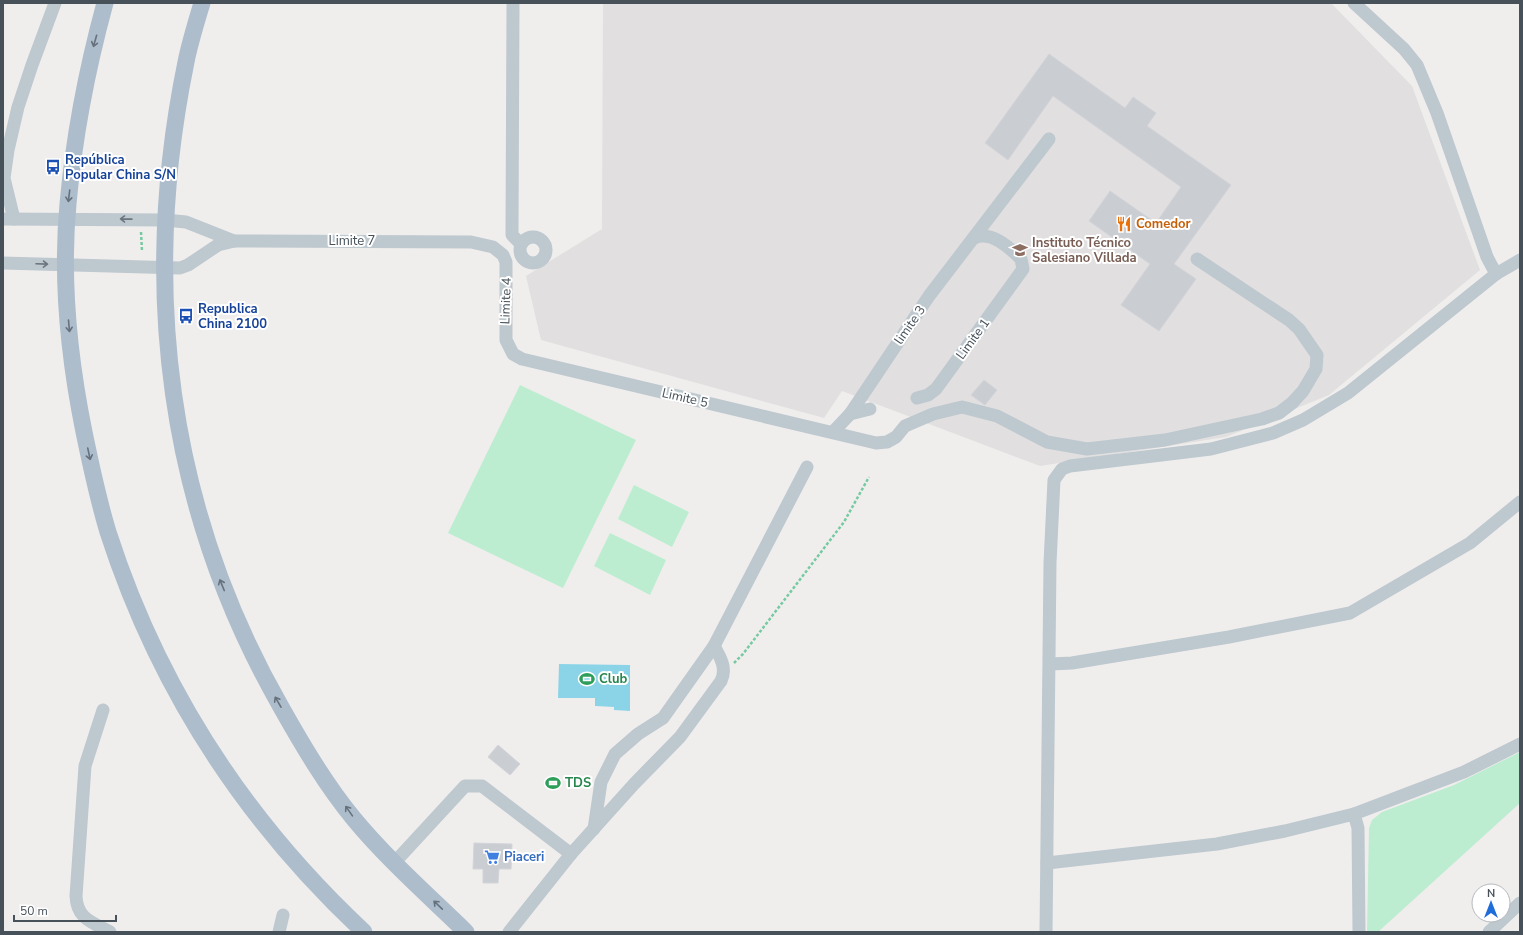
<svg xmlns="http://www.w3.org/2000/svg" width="1523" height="935" font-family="'Nunito Sans',sans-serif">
  <rect width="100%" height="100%" fill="#f0eeed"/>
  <!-- education -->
  <path fill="#e1dfdf" d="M 603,3 L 1331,3 L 1412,86 L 1480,270 L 1329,395 L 1226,437 L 1040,466 L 842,391 L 824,418 L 541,340 L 526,276 L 602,229 Z"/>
  <!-- green -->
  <g fill="#bdedd0">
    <path d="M 520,385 L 636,440 L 563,588 L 448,533 Z"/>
    <path d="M 634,485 L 689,512 L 672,547 L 618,519 Z"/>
    <path d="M 610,533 L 666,560 L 650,595 L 594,566 Z"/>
    <path d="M 1520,752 L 1520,803 L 1378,932 L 1367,932 L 1369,828 L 1372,820 L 1382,812 L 1454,785 Z"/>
  </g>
  <!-- water -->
  <path fill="#8bd4e8" d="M 559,664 L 630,665 L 630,711 L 614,710 L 614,707 L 595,706 L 595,698 L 558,698 Z"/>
  <!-- building -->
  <g fill="#cacdd2" stroke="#d2d4d9">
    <path d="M 1049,54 L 1125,108 L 1133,97 L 1156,113 L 1147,126 L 1231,185 L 1174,264 L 1196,279 L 1159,331 L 1121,305 L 1150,264 L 1089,221 L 1110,191 L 1156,223 L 1181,187 L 1053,96 L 1008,160 L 985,143 Z"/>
    <path d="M 984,380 L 997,390 L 985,405 L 971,395 Z"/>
    <path d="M 498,745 L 520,764 L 510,775 L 488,757 Z"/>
    <path d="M 474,843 L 512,844 L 511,869 L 499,869 L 498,883 L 483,883 L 483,869 L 473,869 Z"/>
  </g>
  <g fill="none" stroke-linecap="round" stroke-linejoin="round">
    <!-- path -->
    <g stroke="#76caa2" stroke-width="2.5" stroke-dasharray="3 2" stroke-linecap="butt">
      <path d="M 141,232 L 142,251"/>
      <path d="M 734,663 L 743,654 L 844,522 L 869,477"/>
    </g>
    <!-- minor -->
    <g stroke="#bec8cf" stroke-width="13">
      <path d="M 513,3 L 512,229 L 512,235 L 521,244"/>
      <path d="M 3,219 L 165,220 L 186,222 L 234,241"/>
      <path d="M 14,219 L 4,178 L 8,150 L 18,107 L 32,65 L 55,3"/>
      <circle cx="533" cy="250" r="13"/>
      <path d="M 3,263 L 180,268 L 188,265 L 218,245 L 234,241 L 471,242 L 493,247 L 503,255 L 506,262 L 506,340 L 513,354 L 522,359 L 876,443 L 887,442 L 896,437 L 905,426 L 933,414 L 962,407 L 997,416 L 1047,442 L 1087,449 L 1165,440 L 1262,419 L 1279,413 L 1292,403 L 1303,391 L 1316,369 L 1317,355 L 1299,329 L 1289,320 L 1197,259"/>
      <path d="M 1496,274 L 1520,260"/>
      <path d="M 917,398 L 928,395 L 936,389 L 1023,269 L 1021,259 C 1010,248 991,230 974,238"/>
      <path d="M 850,414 L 870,409"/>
      <path d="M 833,432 L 850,414 L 929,296 L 1049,139"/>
      <path d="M 1050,664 L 1072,663 L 1229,637 L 1350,613 L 1470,543 L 1520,502"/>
      <path d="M 103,710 L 85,766 L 76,896 C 77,919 92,922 110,932"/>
      <path d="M 594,829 L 601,782 L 615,754 L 638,734 L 663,718 L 714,646 L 807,467"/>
      <path d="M 394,863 L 465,786 L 482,786 L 571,854"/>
      <path d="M 1047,863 L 1217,844 L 1285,831 L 1354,814"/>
      <path d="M 279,932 L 283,915"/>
      <path d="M 509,932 L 571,854 L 634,784 L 680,737 L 721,681 C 727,669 721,658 714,646"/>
      <path d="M 1046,932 L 1050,563 L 1054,480 L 1062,469 L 1070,466 L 1211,449 L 1273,433 L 1303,420 L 1348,393 L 1496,274 L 1487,257 L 1437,113 L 1417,65 L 1404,49 L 1354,3"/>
      <path d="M 1359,932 L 1358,828 L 1354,814 L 1464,772 L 1520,744"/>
      <path d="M 1489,932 L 1520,903"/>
    </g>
    <!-- major -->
    <g stroke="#aebdcc" stroke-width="17">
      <path d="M 105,3 C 87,69 74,136 68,204 C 61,279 69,358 84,432 C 91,466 98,499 108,532 C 158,687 245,821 364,932"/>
      <path d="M 202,3 C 196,23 190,42 186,62 C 140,286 167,508 281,707 C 303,746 326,785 354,819 C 388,860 428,895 466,932"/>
    </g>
  </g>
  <!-- one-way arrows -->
  <defs><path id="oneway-shaft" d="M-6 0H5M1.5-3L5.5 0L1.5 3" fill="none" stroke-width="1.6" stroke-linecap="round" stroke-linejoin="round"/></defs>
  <g stroke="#65717c">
    <use href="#oneway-shaft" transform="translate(95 41) rotate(106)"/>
    <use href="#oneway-shaft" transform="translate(69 196) rotate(97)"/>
    <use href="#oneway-shaft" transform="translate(69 326) rotate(85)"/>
    <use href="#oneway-shaft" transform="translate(89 454) rotate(78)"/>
    <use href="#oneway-shaft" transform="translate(222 585) rotate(-112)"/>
    <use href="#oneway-shaft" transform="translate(278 702) rotate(-120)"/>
    <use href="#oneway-shaft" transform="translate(349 811) rotate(-125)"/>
    <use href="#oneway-shaft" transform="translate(438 905) rotate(-136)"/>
  </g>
  <g stroke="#6a757d">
    <use href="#oneway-shaft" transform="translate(126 219) rotate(-179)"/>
    <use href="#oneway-shaft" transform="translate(42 264) rotate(2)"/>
  </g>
  <!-- icons -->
  <defs>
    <g id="bus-bare" transform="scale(1.2)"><path d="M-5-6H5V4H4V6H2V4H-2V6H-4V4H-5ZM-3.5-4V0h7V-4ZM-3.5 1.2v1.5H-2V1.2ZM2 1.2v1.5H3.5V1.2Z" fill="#1a4fb4" stroke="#fff" stroke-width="2.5" paint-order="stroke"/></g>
    <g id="restaurant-bare" transform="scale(1.2)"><path d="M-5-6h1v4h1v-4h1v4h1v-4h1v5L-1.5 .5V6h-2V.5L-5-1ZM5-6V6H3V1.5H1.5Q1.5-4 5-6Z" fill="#e8710a" stroke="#fff" stroke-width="2.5" paint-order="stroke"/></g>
    <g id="school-bare" transform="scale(1.2)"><path d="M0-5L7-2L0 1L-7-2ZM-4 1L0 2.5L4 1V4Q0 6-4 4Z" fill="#8d6e63" stroke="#fff" stroke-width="2.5" paint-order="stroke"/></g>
    <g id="stadium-bare" transform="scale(1.2)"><path d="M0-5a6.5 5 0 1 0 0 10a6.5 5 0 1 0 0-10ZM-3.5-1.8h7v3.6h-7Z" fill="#2e9e5b" stroke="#fff" stroke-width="2.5" paint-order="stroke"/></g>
    <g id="supermarket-bare" transform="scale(1.2)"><path d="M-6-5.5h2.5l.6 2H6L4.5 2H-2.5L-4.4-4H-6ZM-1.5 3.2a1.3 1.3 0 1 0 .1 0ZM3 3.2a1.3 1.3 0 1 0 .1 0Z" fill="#3f7fe0" stroke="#fff" stroke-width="2.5" paint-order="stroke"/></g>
  </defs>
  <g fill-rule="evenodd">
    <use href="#bus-bare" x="53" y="167"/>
    <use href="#restaurant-bare" x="1124" y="224"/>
    <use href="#school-bare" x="1020" y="250"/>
    <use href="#bus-bare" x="186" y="316"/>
    <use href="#stadium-bare" x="587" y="679"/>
    <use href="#stadium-bare" x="553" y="783"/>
    <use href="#supermarket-bare" x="492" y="857"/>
  </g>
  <g text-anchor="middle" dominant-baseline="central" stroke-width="4" stroke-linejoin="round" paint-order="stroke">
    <!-- transit labels -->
    <g font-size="13" font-weight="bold" fill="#164399" stroke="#fff" text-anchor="start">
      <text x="65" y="160">República<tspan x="65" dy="15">Popular China S/N</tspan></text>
      <text x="198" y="309">Republica<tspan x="198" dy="15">China 2100</tspan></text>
    </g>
    <!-- food labels -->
    <g font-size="13" font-weight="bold" fill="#c56008" stroke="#fff" text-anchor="start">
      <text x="1136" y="224">Comedor</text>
    </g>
    <!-- street labels -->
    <g font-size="13" fill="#46515a" stroke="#fff">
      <text x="352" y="241">Limite 7</text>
      <text transform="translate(506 301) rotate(-88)">Limite 4</text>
      <text transform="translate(910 325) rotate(-55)">limite 3</text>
      <text transform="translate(973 339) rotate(-54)">Limite 1</text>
      <text transform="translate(685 398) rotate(13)">Limite 5</text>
    </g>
    <!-- education labels -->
    <g font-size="13" font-weight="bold" fill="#785e54" stroke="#fff" text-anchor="start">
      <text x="1032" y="243">Instituto Técnico<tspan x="1032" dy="15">Salesiano Villada</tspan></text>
    </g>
    <!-- leisure labels -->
    <g font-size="13" font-weight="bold" fill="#27864d" stroke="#fff" text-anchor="start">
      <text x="599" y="679">Club</text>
      <text x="565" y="783">TDS</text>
    </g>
    <!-- shop labels -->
    <g font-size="13" font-weight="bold" fill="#366cbe" stroke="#fff" text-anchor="start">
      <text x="504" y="857">Piaceri</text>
    </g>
  </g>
  <!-- border -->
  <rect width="1523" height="935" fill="none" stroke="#46515a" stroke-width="8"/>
  <!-- north arrow -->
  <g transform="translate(1491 903)"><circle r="19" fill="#ffffff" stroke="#b5b9bd"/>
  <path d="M0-3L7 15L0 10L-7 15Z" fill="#1f6dd9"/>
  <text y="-6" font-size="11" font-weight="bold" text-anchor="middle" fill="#46515a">N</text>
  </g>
  <!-- scale -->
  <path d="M14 915v6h102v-6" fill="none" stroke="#46515a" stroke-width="2"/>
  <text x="20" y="915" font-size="12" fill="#46515a" stroke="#ffffff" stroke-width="3" paint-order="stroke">50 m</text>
</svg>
